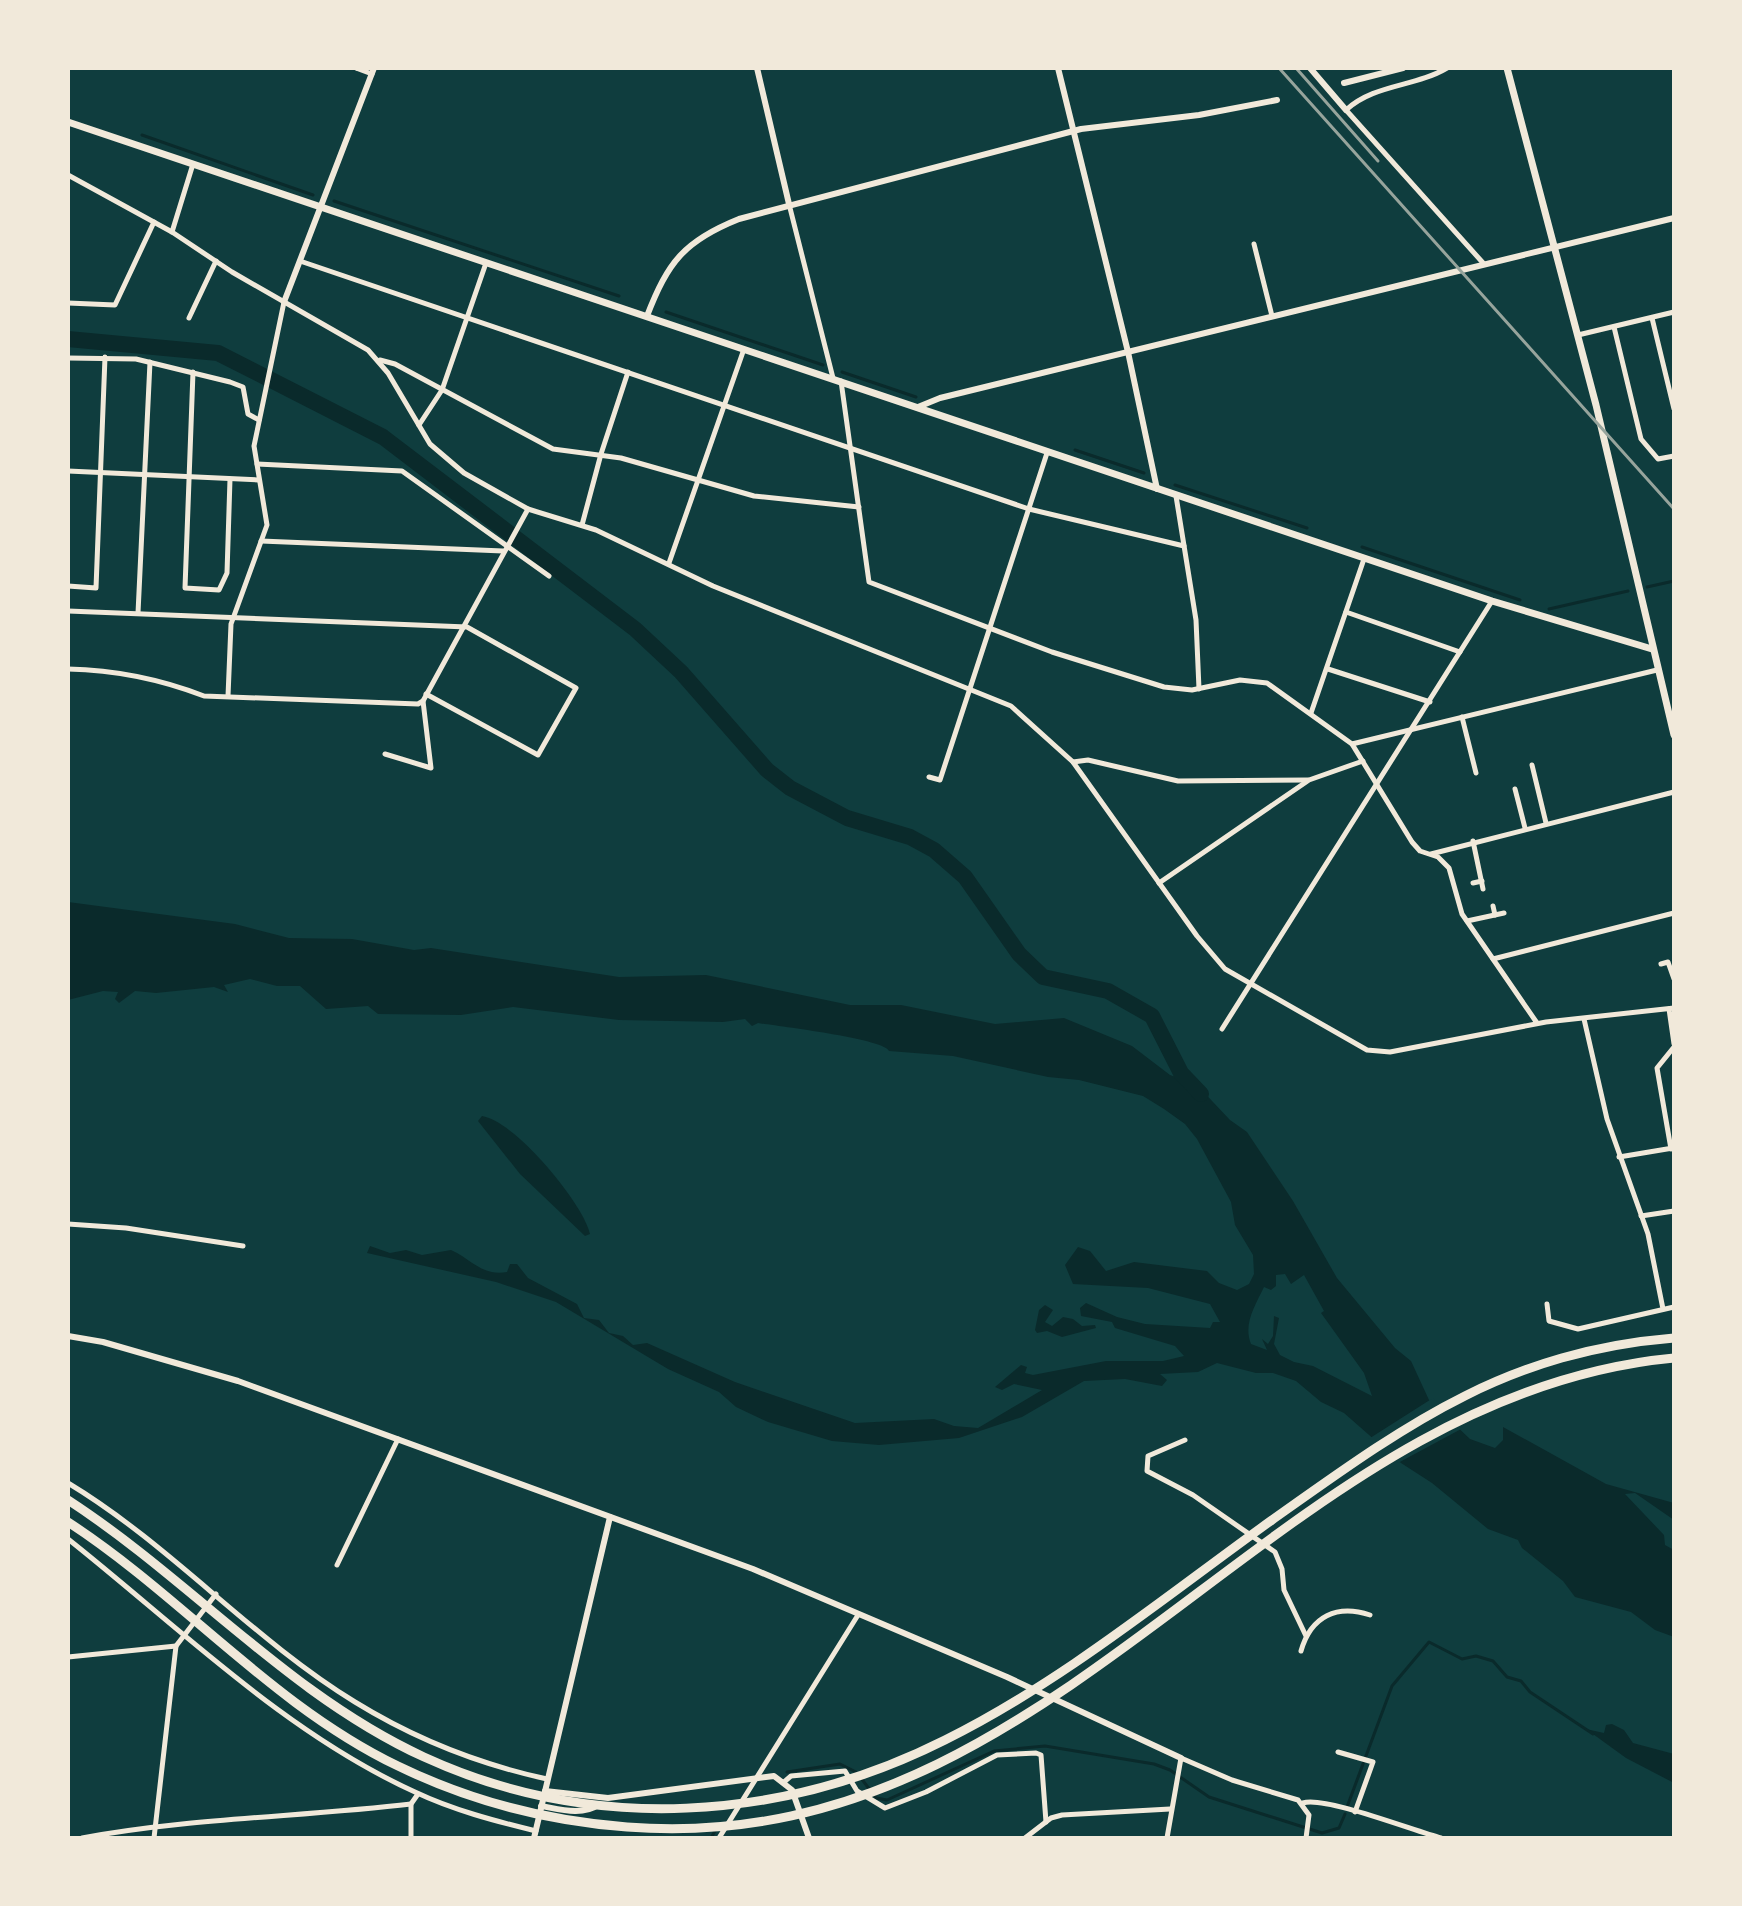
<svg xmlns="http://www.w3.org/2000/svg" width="1742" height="1906" font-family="'Fira Sans Condensed',sans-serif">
  <rect width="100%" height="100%" fill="#0f3d3e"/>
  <!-- water -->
  <g fill="#0a2a2b" fill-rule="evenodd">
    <path d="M 68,902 L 235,924 L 289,938 L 352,939 L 414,950 L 431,948 L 619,977 L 706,975 L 850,1005 L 901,1005 L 995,1024 L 1064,1018 L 1132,1046 L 1170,1075 L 1196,1084 L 1230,1120 L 1247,1132 L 1293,1201 L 1337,1278 L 1395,1348 L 1411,1361 L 1429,1400 L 1470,1439 L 1495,1448 L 1503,1440 L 1503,1427 L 1606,1484 L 1674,1503 L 1674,1520 L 1635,1493 L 1625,1494 L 1664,1535 L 1665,1545 L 1674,1550 L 1674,1637 L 1655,1630 L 1631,1612 L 1575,1597 L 1563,1581 L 1522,1548 L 1518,1540 L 1488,1529 L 1432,1483 L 1401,1463 L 1344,1413 L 1321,1402 L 1296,1381 L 1273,1373 L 1256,1373 L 1217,1363 L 1198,1372 L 1160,1374 L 1167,1380 L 1162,1386 L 1125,1379 L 1084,1381 L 1022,1417 L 959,1438 L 879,1445 L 832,1441 L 768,1422 L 736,1407 L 719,1392 L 668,1369 L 556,1302 L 496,1282 L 367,1253 L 370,1246 L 390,1253 L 406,1250 L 422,1255 L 451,1250 C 473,1260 481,1276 507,1272 L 510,1264 L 517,1264 L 528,1278 L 577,1304 L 584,1318 L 599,1320 L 609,1333 L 623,1336 L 633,1345 L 647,1343 L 735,1382 L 855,1423 L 934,1419 L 954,1426 L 978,1428 L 1042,1390 L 1014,1384 L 1002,1390 L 995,1387 L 1021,1365 L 1027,1367 L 1025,1373 L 1033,1375 L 1106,1361 L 1163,1361 L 1184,1356 L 1175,1346 L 1115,1328 L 1112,1322 L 1081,1316 L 1080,1308 L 1086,1303 L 1117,1317 L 1145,1324 L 1210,1328 L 1213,1322 L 1220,1322 L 1210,1304 L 1148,1288 L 1073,1284 L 1065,1265 L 1078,1247 L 1090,1251 L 1106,1271 L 1134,1262 L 1207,1271 L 1219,1283 L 1237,1290 L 1249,1284 L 1254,1274 L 1253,1255 L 1235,1225 L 1231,1202 L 1197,1139 L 1185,1124 L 1164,1109 L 1143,1096 L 1079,1080 L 1048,1077 L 953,1056 L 889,1051 C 885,1039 777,1026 758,1023 L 752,1026 L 745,1019 L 723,1022 L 619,1020 L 513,1007 L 461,1015 L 378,1014 L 368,1006 L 326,1009 L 300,986 L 277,986 L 250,979 L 224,985 L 228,992 L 214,987 L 156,993 L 135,991 L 119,1003 L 115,999 L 118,992 L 103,991 L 68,1000 ZM 1285,1274 L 1291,1284 L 1304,1275 L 1324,1311 L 1321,1313 L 1364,1373 L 1372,1396 L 1313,1366 L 1294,1362 L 1280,1355 L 1274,1344 L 1279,1318 L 1274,1316 L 1273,1336 L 1268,1344 L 1262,1339 L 1267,1350 L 1251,1344 C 1243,1324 1255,1306 1264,1287 L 1271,1290 L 1276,1286 L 1276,1275 Z"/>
    <path d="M 482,1116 C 515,1121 583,1203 590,1234 L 585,1236 L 520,1174 L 478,1121 Z"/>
    <path d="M 1045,1305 L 1053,1310 L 1045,1322 L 1052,1326 L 1063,1317 L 1073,1319 L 1082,1326 L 1095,1325 L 1096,1328 L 1062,1337 L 1047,1331 L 1037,1333 L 1035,1330 L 1039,1310 Z"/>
    <path d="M 1612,1724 L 1624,1730 L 1633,1743 L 1674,1754 L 1674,1783 L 1626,1758 L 1586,1729 L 1604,1733 L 1606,1725 Z"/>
  </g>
  <!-- pier -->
  <path fill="#0f3d3e" d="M 1433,1398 L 1463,1428 L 1396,1464 L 1367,1440 Z"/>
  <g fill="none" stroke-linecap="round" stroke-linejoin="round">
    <!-- stream -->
    <g stroke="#0a2a2b" stroke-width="3">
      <path d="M 142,135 L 313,195"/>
      <path d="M 334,201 L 619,296"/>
      <path d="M 666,312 L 823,365"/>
      <path d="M 842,372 L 916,397"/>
      <path d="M 1075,450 L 1144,473"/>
      <path d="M 1175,485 L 1307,528"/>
      <path d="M 1362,547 L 1520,600"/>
      <path d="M 1647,587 L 1674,581"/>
      <path d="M 1549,609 L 1628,591"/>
      <path d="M 787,1772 L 840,1764 L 856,1772"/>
      <path d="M 861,1778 L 876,1798 L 887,1800 L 994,1751 L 1045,1746 L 1154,1764 L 1170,1770 L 1209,1797 L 1322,1833 L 1339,1828 L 1345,1814"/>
      <path d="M 1347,1807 L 1392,1686 L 1429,1642 L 1462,1659 L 1476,1656 L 1493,1661 L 1507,1677 L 1521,1681 L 1530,1692 L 1593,1734"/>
      <path d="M 711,1838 L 719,1824"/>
    </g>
    <!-- river -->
    <path stroke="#0a2a2b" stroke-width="16" d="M 68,339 L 218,353 L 383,437 L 635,629 L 681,672 L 767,770 L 790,788 L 847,818 L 910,837 L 934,850 L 965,877 L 1019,954 L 1043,977 L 1108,991 L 1152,1016 L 1181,1073 L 1201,1094"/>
    <!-- minor -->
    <g stroke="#f1e9da" stroke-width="5">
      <path d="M 356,68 L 372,74"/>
      <path d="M 1447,68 C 1415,87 1374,84 1346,110 L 1484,264"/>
      <path d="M 68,175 L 172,232 L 232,272 L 368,350 L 388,373 L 430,444 L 464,473 L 528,509 L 596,530 L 713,586 L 1011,706 L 1073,762 L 1197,936 L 1225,969 L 1367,1050 L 1390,1052 L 1546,1022 L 1674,1008"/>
      <path d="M 789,204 L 833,378"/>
      <path d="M 172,232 L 193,164"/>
      <path d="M 1254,244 L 1272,316"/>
      <path d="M 300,261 L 1029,509 L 1184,546"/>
      <path d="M 68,303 L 115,305 L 154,222"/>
      <path d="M 189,318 L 216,261"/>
      <path d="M 1652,318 L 1674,409"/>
      <path d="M 1614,327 L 1641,439 L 1658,459 L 1674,456"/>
      <path d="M 1578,335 L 1674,312"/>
      <path d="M 68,358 L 136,359 L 230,382 L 243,387 L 248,414 L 259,420"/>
      <path d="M 380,360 L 395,364 L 553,449 L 621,458 L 754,496 L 859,507"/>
      <path d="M 193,372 L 185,588 L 219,590 L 227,573 L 230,479"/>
      <path d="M 841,381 L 869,582 L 1052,652 L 1164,687 L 1192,690 L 1240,680 L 1267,683 L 1352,744 L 1412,842 L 1420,851 L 1438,857 L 1449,868 L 1462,914 L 1537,1023"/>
      <path d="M 419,425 L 442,390 L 486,263"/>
      <path d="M 257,464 L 402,471 L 549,576"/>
      <path d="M 68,471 L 259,480"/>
      <path d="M 1176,496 L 1196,620 L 1199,689"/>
      <path d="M 582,525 L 601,454 L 628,372"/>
      <path d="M 261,541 L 503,551"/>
      <path d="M 669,563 L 744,349"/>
      <path d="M 68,586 L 96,588 L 105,357"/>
      <path d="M 68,611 L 467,627 L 576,688 L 538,755 L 426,694"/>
      <path d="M 1346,612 L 1460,652"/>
      <path d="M 138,613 L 150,362"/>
      <path d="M 68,669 C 115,670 160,679 204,696 L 418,704 L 423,701"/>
      <path d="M 1328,669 L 1430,702"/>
      <path d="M 228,696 L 231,624 L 267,525 L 254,446 L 284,302"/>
      <path d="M 1311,713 L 1364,559"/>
      <path d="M 1462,717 L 1476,773"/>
      <path d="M 1352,744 L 1657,670"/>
      <path d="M 385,754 L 431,768 L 423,701 L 528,509"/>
      <path d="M 1073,762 L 1088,760 L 1178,781 L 1308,780"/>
      <path d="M 1532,765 L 1546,823"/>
      <path d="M 929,777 L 940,780 L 1047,453"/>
      <path d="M 1515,789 L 1525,828"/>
      <path d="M 1473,841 L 1483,889"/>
      <path d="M 1431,854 L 1674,792"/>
      <path d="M 1159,883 L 1309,780 L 1363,761"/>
      <path d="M 1473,883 L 1482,881"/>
      <path d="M 1493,906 L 1495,915"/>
      <path d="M 1467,921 L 1504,913"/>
      <path d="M 1493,959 L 1674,913"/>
      <path d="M 1661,964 L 1668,962 L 1674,979"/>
      <path d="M 1669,1009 L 1674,1044"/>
      <path d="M 1584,1019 L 1607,1119 L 1648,1234 L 1663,1309"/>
      <path d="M 1222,1029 L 1492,601"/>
      <path d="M 1671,1149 L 1657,1068 L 1674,1047"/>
      <path d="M 1619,1157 L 1673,1148"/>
      <path d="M 1641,1216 L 1674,1211"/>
      <path d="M 68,1224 L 126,1228 L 243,1246"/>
      <path d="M 1547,1304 L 1549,1321 L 1578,1329 L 1674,1307"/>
      <path d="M 1185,1440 L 1148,1456 L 1147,1471 L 1193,1495 L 1275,1552 L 1282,1569 L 1284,1590 L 1306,1636"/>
      <path d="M 68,1483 C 171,1545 252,1639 355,1702 C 415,1739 478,1764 547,1779"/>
      <path d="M 68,1539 C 179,1627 285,1733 415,1792 C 453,1810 495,1821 536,1831"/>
      <path d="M 337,1565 L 398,1439"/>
      <path d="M 1301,1651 C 1311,1616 1337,1604 1370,1615"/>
      <path d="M 68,1657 L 176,1646"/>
      <path d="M 1338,1752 L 1373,1762 L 1355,1812"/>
      <path d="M 784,1782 L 791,1776 L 845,1771 L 857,1791 L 885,1808 L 926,1792 L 997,1755 L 1036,1753 L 1041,1755 L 1046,1822"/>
      <path d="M 1303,1803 C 1325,1796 1414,1831 1441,1838"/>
      <path d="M 82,1838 C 190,1818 301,1817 411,1804"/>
      <path d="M 154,1838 L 176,1646 L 216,1594"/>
      <path d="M 411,1838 L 411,1804 L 418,1794"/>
      <path d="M 719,1838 L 858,1615"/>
      <path d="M 1025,1838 L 1051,1818 L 1062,1815 L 1170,1809"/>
      <path d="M 1167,1838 L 1181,1758 L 1232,1780 L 1298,1800 L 1309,1815 L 1306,1838"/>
    </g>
    <!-- tertiary -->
    <g stroke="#f1e9da" stroke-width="6">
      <path d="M 757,68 L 789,204"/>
      <path d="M 1058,68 L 1128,352 L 1157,489"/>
      <path d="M 1310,68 L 1346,110"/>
      <path d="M 1344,83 L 1403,68"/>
      <path d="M 284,302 L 374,68"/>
      <path d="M 647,316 C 668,262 684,241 739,219 L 1081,129 L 1199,115 L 1277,100"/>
      <path d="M 918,407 L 940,398 L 1674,218"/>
      <path d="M 68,1336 L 103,1342 L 238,1381 L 753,1569 L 1007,1677 L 1181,1758"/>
      <path d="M 545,1791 L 608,1798 L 774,1776 L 792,1790 L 809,1838"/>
      <path d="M 541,1806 C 559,1809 582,1816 598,1805"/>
      <path d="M 534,1838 L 610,1517"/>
    </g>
    <!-- primary -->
    <g stroke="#f1e9da" stroke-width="7">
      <path d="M 1507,68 L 1596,405 L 1674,735"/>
      <path d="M 68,122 L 1492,601 L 1652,649"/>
    </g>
    <!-- motorway -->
    <g stroke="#f1e9da" stroke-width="9">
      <path d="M 68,1500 C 191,1580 289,1695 424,1757 C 592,1834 782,1822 945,1740 C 1062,1682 1166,1596 1272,1520 C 1406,1425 1504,1352 1674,1338"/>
      <path d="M 68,1522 C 183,1597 273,1706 398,1766 C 470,1801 548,1821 627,1827 C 1063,1861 1269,1396 1674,1358"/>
    </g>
    <!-- rail -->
    <g stroke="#97a49c" stroke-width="3">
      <path d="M 1279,68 L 1674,509"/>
      <path d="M 1296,68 L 1378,161"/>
    </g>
  </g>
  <!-- border -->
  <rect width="1742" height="1906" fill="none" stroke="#f1e9da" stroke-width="140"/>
</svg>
